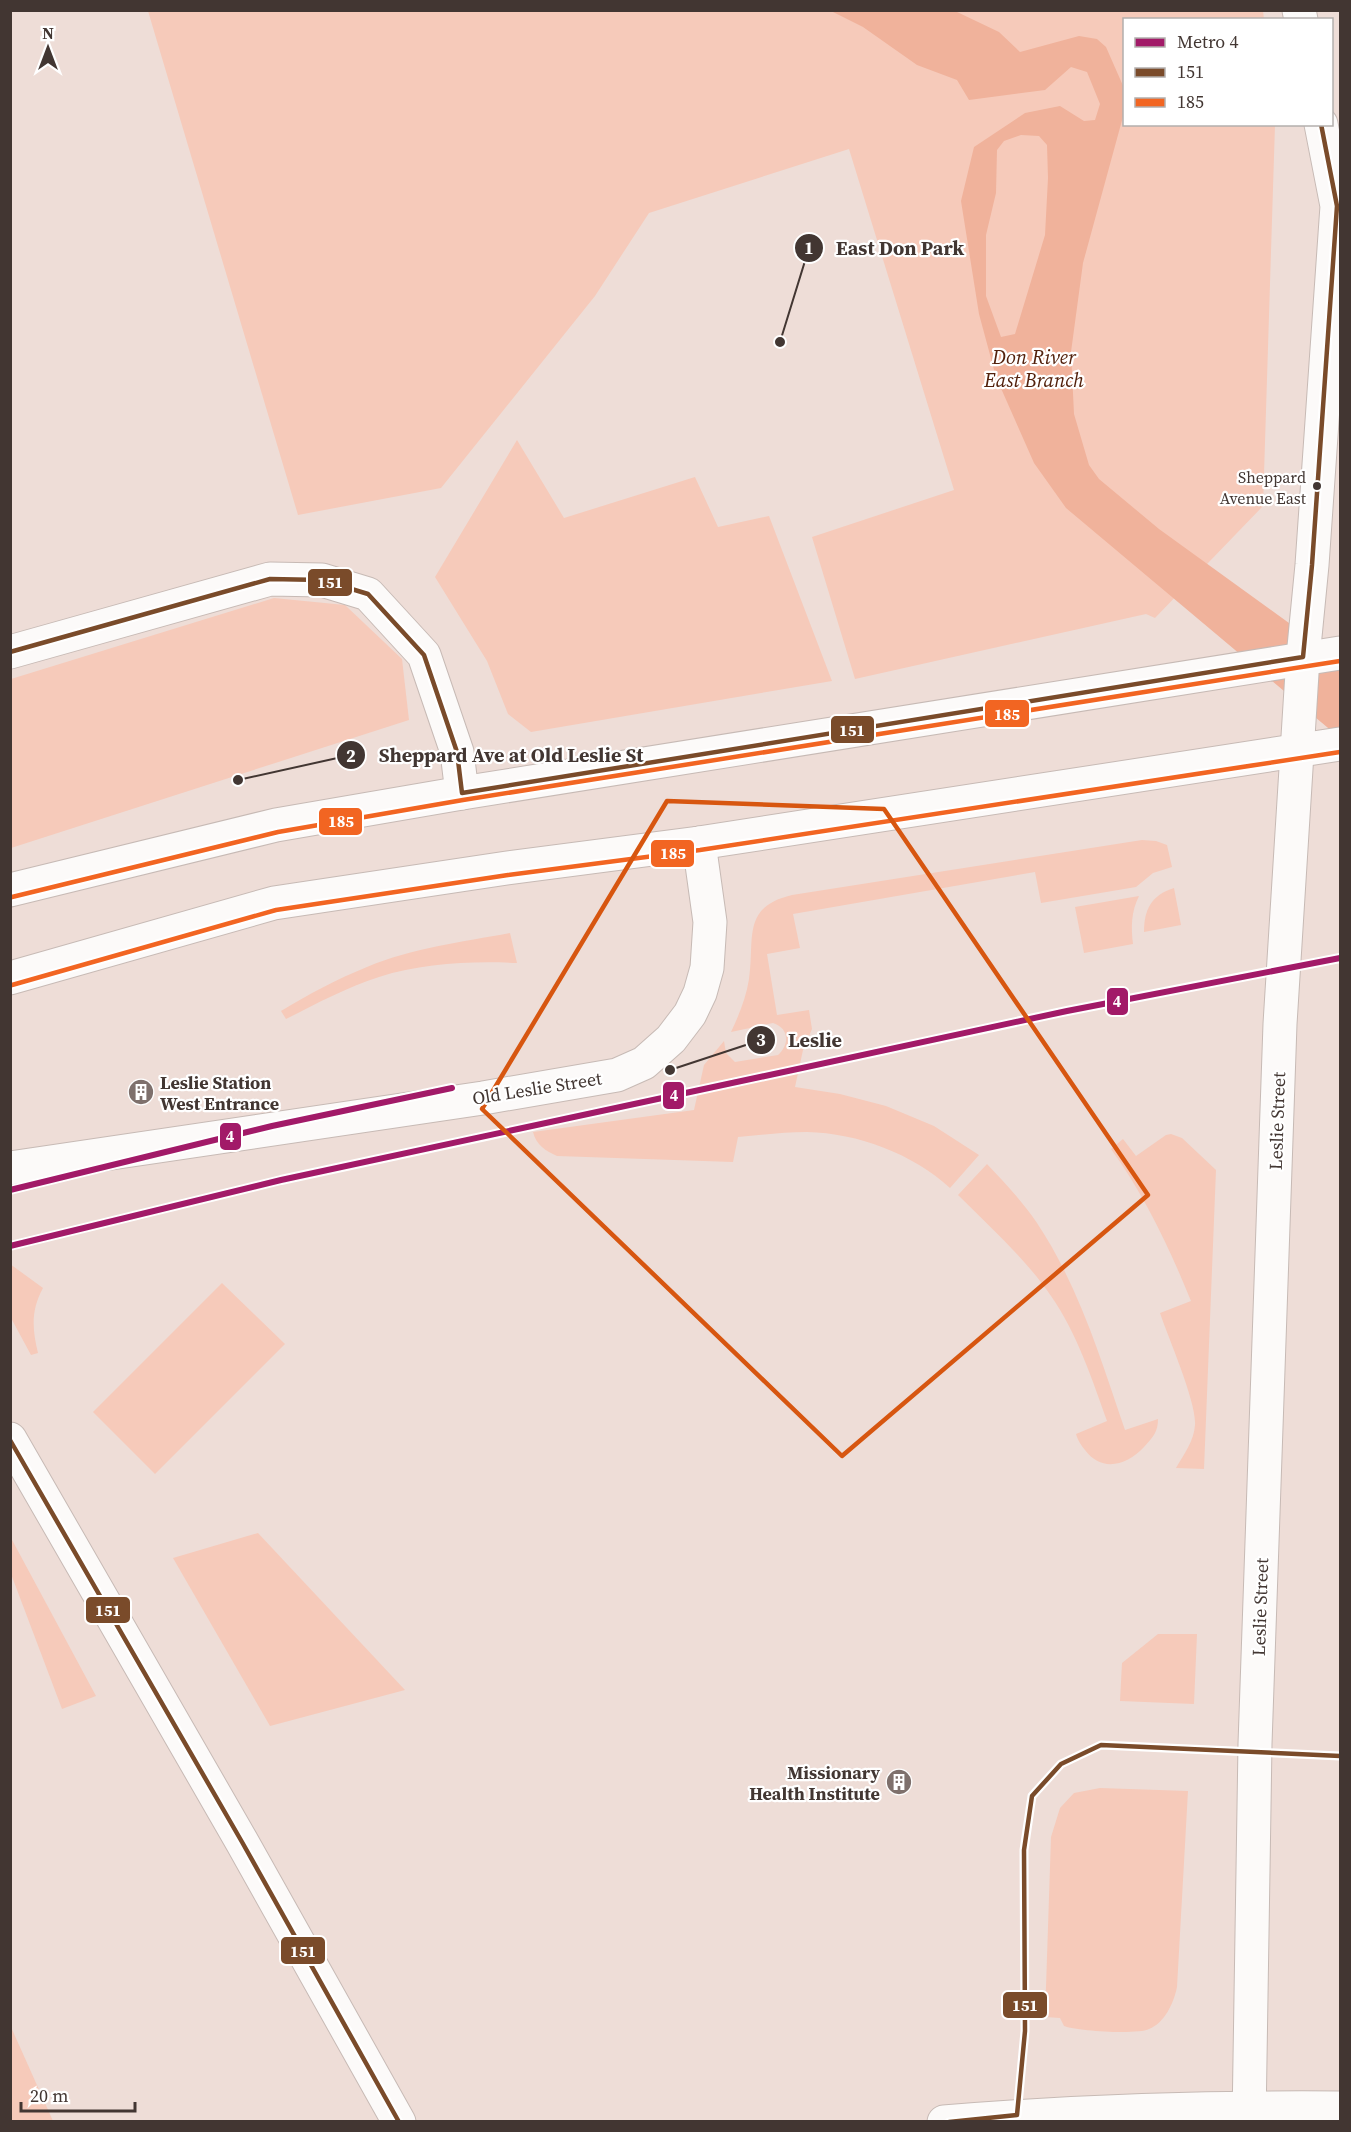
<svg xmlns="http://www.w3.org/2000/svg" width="1351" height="2132" font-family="'Source Serif 4',serif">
  <rect width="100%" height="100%" fill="#eeddd7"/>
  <!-- green -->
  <g fill="#f6caba">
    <path d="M 148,11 L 1263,11 L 1264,19 L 1124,20 L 1124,124 L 1275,125 L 1263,506 L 1155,618 L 1146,614 L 855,679 L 812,537 L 954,490 L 849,149 L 649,213 L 595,296 L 441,488 L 298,515 Z"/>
    <path d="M 517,440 L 564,518 L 695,477 L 718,527 L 769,516 L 832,681 L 531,732 L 508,714 L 487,661 L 435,577 Z"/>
    <path d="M 274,598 L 345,605 L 402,659 L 409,720 L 11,848 L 11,679 Z"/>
    <path d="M 1142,840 L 1156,841 L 1167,845 L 1172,867 L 1153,873 L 1136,887 L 1041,903 L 1035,872 L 793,914 L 800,948 L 767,954 L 777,1015 L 809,1010 L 812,1029 L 803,1050 L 795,1087 L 840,1094 L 886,1106 L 934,1126 L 979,1155 L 950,1188 C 913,1154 858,1133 807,1132 C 784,1132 761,1135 738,1137 L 733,1162 L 557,1156 C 546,1151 536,1145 533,1132 L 694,1110 L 704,1065 L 724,1041 L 726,1053 L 735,1062 L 778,1055 C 790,1044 789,1028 773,1023 L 731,1032 C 739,1015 746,998 749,979 C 755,939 741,907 792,895 Z"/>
    <path d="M 1174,888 L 1181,925 L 1144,932 C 1144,910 1151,895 1174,888 Z"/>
    <path d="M 1139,896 C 1131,912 1131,927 1133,944 L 1084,953 L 1075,907 Z"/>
    <path d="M 510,933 L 517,963 C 471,961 423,963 379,977 C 347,987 316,1004 286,1019 L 281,1011 C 309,994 337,979 367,967 C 412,948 462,942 510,933 Z"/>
    <path d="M 1171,1134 L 1182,1138 L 1216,1170 L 1204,1469 L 1176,1468 C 1184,1454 1194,1441 1195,1425 C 1197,1403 1168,1337 1160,1313 L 1191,1301 C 1169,1247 1145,1196 1111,1149 L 1123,1139 L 1136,1156 L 1166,1135 Z"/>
    <path d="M 987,1164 C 1004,1182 1023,1202 1037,1223 C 1079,1286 1101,1360 1125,1430 L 1158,1419 C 1158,1432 1153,1437 1144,1447 C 1127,1465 1102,1473 1085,1450 C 1081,1445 1078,1441 1076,1434 L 1107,1421 C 1092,1379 1077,1333 1051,1296 C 1025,1258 990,1227 958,1195 Z"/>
    <path d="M 10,1264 L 43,1288 C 31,1310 32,1329 38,1353 L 31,1355 L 11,1318 Z"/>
    <path d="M 222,1283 L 285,1344 L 155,1474 L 93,1412 Z"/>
    <path d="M 258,1533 L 405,1690 L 270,1726 L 173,1558 Z"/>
    <path d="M 10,1538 L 11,1538 L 96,1696 L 62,1709 L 11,1574 Z"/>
    <path d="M 1158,1634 L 1197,1634 L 1194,1704 L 1120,1701 L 1122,1663 Z"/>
    <path d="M 1100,1788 L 1188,1791 L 1177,1987 C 1174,2002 1165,2023 1149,2029 C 1137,2035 1076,2031 1064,2026 L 1060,2018 L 1045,2017 L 1051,1837 L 1060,1808 L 1074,1793 Z"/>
    <path d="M 10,2027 L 11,2027 L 53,2121 L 11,2121 Z"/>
  </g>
  <!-- water -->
  <path fill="#f0b29b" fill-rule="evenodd" d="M 831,11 L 955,11 L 999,32 L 1020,52 L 1079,36 L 1097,39 L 1106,47 L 1124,88 L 1124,113 L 1083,263 L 1071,352 L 1074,414 L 1089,465 L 1099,479 L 1159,529 L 1340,660 L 1340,738 L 1066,508 L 1034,463 L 996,377 L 979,314 L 961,201 L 974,147 L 1025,113 L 1060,106 L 1084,121 L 1095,120 L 1100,104 L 1087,72 L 1071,67 L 1045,90 L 969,100 L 957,80 L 917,65 L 863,27 ZM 1021,135 L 1039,136 L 1047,145 L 1048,178 L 1045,235 L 1015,334 L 1001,337 L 986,296 L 986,235 L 996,193 L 997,150 L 1004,141 Z"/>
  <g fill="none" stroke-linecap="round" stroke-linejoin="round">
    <!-- minor casing -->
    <g stroke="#c7bab5" stroke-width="35">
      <g id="minor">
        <path d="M 10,652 L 270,579 L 322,580 L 368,594 L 424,655 L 457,752 L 462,793"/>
        <path d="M 10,1168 L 483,1098 L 617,1075 L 644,1063 L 671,1039 L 690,1014 L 700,993 L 707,968 L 710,922 L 699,843"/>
        <path d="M 10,1439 L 242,1842 L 399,2122"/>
        <path d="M 944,2122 C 1076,2111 1208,2107 1340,2108"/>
      </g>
    </g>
    <!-- major casing -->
    <g stroke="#c7bab5" stroke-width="35">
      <g id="major">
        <path d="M 1299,10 L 1301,20"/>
        <path d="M 10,890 L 276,825 L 462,793 L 1340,653"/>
        <path d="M 10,978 L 274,903 L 507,868 L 699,843 L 1340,744"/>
        <path d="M 1249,2122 L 1255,1744 L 1280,1024 L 1303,657 L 1312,565 L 1337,206 L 1321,124"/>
      </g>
    </g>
    <!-- minor -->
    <use href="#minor" stroke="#fcfaf9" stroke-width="33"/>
    <!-- major -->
    <use href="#major" stroke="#fcfaf9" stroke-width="33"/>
    <!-- bus-1 casing -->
    <g stroke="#fff" stroke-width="9">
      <g id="bus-1">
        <path d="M 10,652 L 270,579 L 322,580 L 368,594 L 424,655 L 457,752 L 462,793 L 1303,657 L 1312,565 L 1337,206 L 1321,124"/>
        <path d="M 10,1440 L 242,1842 L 399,2122"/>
        <path d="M 949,2122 L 1017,2115 L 1025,2031 L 1024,1850 L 1032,1796 L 1061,1764 L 1101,1745 L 1340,1756"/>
      </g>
    </g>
    <!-- bus-2 casing -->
    <g stroke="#fff" stroke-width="9">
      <g id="bus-2">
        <path d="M 12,897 L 278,832 L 463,800 L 1340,661"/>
        <path d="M 12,985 L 276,910 L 508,875 L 700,850 L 1340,752"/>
      </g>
    </g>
    <!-- bus-1 -->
    <use href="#bus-1" stroke="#7a4b2a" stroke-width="4.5"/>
    <!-- bus-2 -->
    <use href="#bus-2" stroke="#f26522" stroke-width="4.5"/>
    <!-- metro-1 casing -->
    <g stroke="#fff" stroke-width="10">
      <g id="metro-1">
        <path d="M 10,1190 L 272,1126 L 452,1088"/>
        <path d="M 10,1246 L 281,1180 L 1067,1011 L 1340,958"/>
      </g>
    </g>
    <!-- metro-1 -->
    <use href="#metro-1" stroke="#a21a68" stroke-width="6"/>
  </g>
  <!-- marked area -->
  <path fill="none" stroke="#d75610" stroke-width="4.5" stroke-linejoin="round" d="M 667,801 L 884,809 L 1148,1195 L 842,1456 L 482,1109 Z"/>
  <!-- icons -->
  <defs>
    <g id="building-disc" transform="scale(1.35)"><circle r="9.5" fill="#7e706c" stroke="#fff"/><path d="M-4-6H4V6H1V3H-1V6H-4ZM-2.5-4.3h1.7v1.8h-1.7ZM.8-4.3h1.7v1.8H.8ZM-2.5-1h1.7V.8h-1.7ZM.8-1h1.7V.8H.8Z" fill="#fff"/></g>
  </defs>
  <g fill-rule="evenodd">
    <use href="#building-disc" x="141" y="1092"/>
    <use href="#building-disc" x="899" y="1782"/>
  </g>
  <!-- markers -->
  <circle fill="#423632" stroke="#fff" stroke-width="2" cx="1317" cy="486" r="5"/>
  <g text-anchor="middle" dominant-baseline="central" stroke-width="4.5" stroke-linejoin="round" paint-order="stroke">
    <!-- bus labels -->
    <g font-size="16" fill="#423632" stroke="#fff" text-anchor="end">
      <text x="1306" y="477">Sheppard<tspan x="1306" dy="21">Avenue East</tspan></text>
    </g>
    <!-- poi labels -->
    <g font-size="18" font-weight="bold" fill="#423632" stroke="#fff" text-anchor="start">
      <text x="160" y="1082">Leslie Station<tspan x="160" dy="21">West Entrance</tspan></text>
      <text x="880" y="1772" text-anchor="end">Missionary<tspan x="880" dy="21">Health Institute</tspan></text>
    </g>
    <!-- street labels -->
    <g font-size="18" fill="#423632" stroke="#fff">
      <text transform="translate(537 1088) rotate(-9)">Old Leslie Street</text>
      <text transform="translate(1277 1121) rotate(-88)">Leslie Street</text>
      <text transform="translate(1260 1607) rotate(-88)">Leslie Street</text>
    </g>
    <!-- water labels -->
    <g font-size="20" font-style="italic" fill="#53210c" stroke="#fff">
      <text x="1034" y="357">Don River<tspan x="1034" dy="23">East Branch</tspan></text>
    </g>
  </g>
  <!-- callouts -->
  <path fill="none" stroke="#423632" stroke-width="2" d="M780 342L809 248M238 780L351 755M670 1070L761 1040"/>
  <g fill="#423632" stroke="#fff" stroke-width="2">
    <circle cx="780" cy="342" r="6"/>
    <circle cx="238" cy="780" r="6"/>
    <circle cx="670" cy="1070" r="6"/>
    <circle cx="809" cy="248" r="15"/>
    <circle cx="351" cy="755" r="15"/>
    <circle cx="761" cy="1040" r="15"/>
  </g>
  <g font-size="18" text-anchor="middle" font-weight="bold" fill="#fff">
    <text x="809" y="254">1</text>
    <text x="351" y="762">2</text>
    <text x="761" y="1046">3</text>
  </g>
  <g font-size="20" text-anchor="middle" font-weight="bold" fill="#423632" stroke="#fff" stroke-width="4.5" stroke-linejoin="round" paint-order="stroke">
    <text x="900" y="255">East Don Park</text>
    <text x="511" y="762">Sheppard Ave at Old Leslie St</text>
    <text x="815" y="1047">Leslie</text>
  </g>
  <g stroke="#fff" stroke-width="2">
    <rect x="307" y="568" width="46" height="29" rx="6" fill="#7a4b2a"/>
    <rect x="984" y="699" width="46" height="29" rx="6" fill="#f26522"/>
    <rect x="830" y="715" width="45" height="29" rx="6" fill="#7a4b2a"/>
    <rect x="318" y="807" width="45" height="29" rx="6" fill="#f26522"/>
    <rect x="650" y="839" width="45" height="29" rx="6" fill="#f26522"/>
    <rect x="1106" y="987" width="23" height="29" rx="6" fill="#a21a68"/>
    <rect x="662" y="1081" width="23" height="29" rx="6" fill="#a21a68"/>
    <rect x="219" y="1122" width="23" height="29" rx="6" fill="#a21a68"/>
    <rect x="85" y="1596" width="46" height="28" rx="6" fill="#7a4b2a"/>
    <rect x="280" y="1936" width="46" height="29" rx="6" fill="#7a4b2a"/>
    <rect x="1002" y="1991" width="46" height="28" rx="6" fill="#7a4b2a"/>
  </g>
  <g font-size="16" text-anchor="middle" font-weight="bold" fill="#fff">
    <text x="330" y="588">151</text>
    <text x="1007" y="720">185</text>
    <text x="852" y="736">151</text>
    <text x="341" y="827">185</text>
    <text x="673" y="859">185</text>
    <text x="1117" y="1007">4</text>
    <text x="674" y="1101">4</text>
    <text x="230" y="1142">4</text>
    <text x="108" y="1616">151</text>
    <text x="303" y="1957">151</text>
    <text x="1025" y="2011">151</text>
  </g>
  <!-- border -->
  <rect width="1351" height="2132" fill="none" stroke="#423632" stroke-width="24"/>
  <!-- legend -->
  <rect x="1123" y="18" width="210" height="108" fill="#ffffff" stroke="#b3afad" stroke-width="1.5"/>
  <rect x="1135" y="38" width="30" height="9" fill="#a21a68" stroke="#b3afad" stroke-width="1.5"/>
  <text x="1177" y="48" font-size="18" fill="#423632">Metro 4</text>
  <rect x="1135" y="68" width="30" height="9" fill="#7a4b2a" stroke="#b3afad" stroke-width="1.5"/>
  <text x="1177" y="78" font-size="18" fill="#423632">151</text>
  <rect x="1135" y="98" width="30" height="9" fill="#f26522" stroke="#b3afad" stroke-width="1.5"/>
  <text x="1177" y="108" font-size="18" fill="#423632">185</text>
  <!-- north arrow -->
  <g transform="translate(48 48)" stroke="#ffffff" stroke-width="4.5" paint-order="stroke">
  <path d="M0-4.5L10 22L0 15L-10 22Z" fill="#423632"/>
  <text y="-9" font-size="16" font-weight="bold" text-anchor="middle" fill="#423632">N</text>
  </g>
  <!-- scale -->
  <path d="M21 2102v9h114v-9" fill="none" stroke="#423632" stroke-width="3"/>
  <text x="30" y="2102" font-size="18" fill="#423632" stroke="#ffffff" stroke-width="4.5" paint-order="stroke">20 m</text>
</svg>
